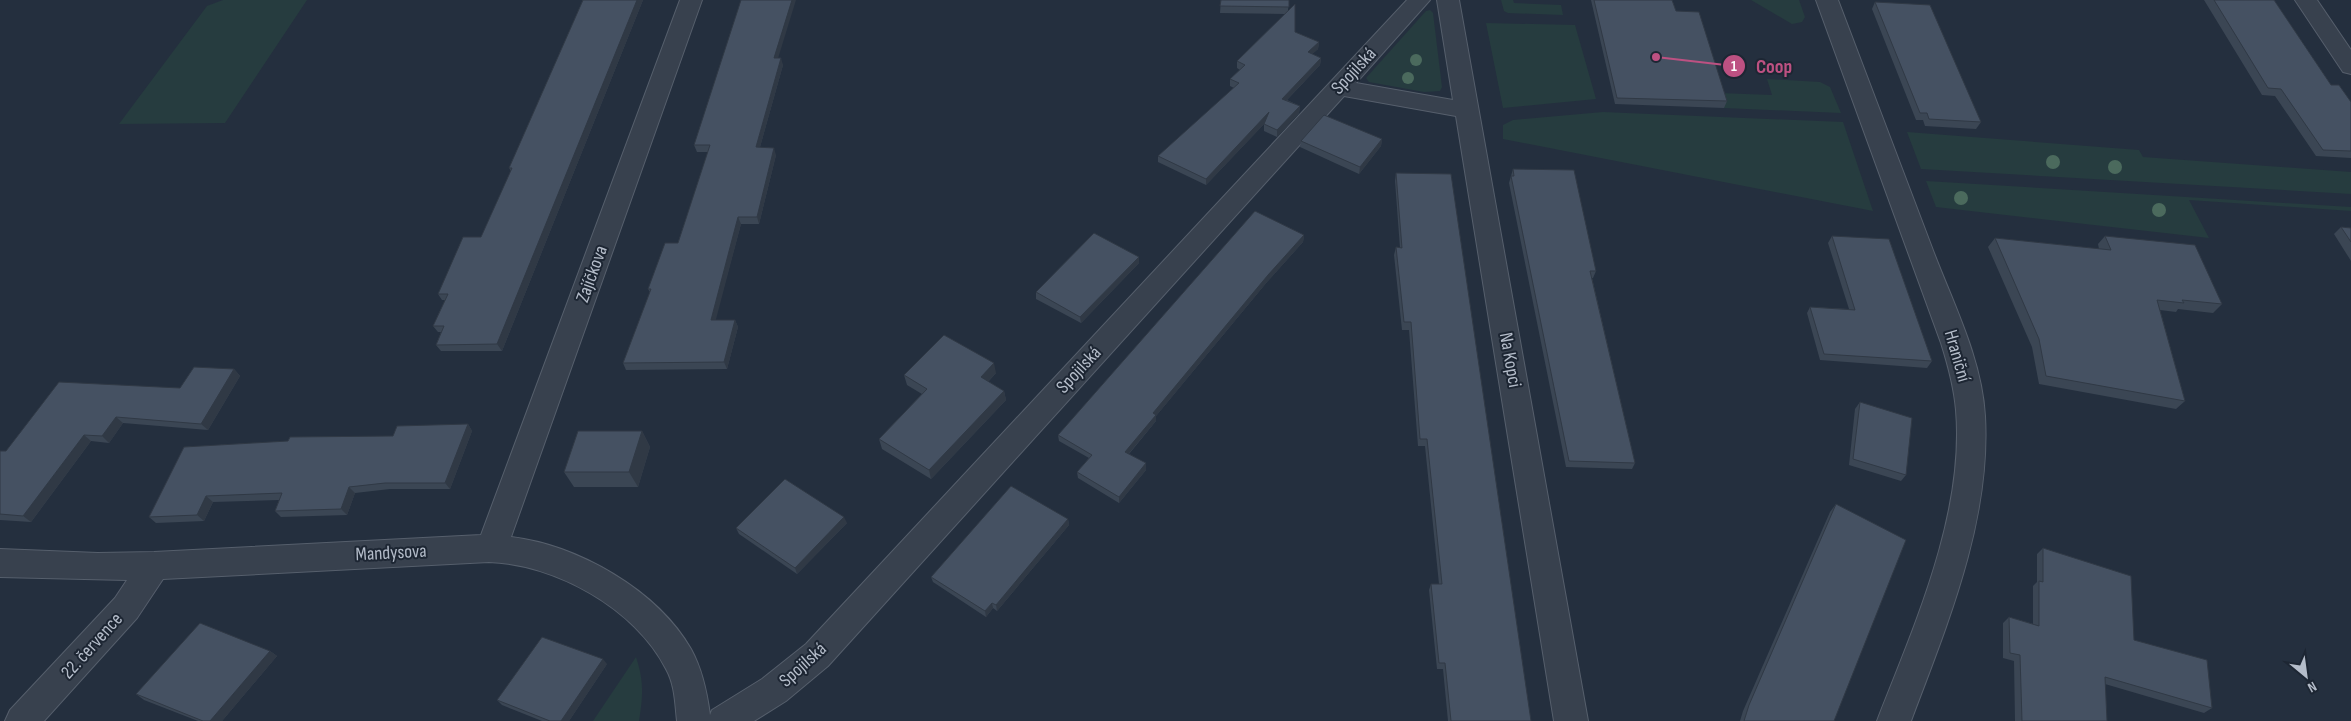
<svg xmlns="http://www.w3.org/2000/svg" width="2351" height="721" font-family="'Sofia Sans Condensed',sans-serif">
  <rect width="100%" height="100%" fill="#242f3e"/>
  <!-- green -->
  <g fill="#263c3f">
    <path d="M 223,0 L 307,0 L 225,123 L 119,124 L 207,6 Z"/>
    <path d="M 1501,0 L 1513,0 L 1514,3 L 1561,5 L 1563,15 L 1508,13 L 1504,11 Z"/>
    <path d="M 1751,0 L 1799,0 L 1805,17 L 1802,22 L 1792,24 Z"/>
    <path d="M 1430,10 L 1433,13 L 1442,87 L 1440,91 L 1424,92 L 1369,82 L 1366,78 L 1426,11 Z"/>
    <path d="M 1486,23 L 1575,25 L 1596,99 L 1503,108 Z"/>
    <path d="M 1767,79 L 1820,82 L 1830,87 L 1841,113 L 1724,108 L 1719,93 L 1772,95 Z"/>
    <path d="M 1603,112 L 1843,122 L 1873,211 L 1503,139 L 1503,125 L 1513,120 Z"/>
    <path d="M 1907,132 L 2139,150 L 2143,157 L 2351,172 L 2351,194 L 1921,169 Z"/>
    <path d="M 1926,181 L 2351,207 L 2351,211 L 2189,200 L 2209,238 L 1936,207 Z"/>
    <path d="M 636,657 C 644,681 643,696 639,721 L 593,721 Z"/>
  </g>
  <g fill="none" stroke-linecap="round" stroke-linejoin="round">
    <!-- minor casing -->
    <g stroke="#565f6c" stroke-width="2">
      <g id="minor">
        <path d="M 680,0 L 702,0 L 511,537 C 578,545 657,590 691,649 C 702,669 707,692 710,715 L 712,710 L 762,679 L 806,644 L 1407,0 L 1430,0 L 1356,83 L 1453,100 L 1437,0 L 1459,0 L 1588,721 L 1554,721 L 1456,116 L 1344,96 L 828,666 L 786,701 L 754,721 L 677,721 C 675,703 675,685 666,669 C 636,609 555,564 489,562 L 163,579 L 137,618 L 44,721 L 5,721 L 10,710 L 115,598 L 127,580 L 0,577 L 0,549 L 98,553 L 154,552 L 481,535 Z"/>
        <path d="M 1816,0 L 1838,0 C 1870,84 1902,169 1934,253 C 1954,305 1982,360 1985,416 C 1991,521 1947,625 1911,721 L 1877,721 C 1914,626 1965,514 1956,410 C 1954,387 1948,365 1941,343 Z"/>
        <path d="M 2295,0 L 2317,0 L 2351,50 L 2351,74 L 2343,72 Z"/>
      </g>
    </g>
    <!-- minor -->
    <use href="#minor" fill="#38414e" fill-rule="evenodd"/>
  </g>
  <!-- trees -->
  <g fill="#4b6a5d">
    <circle cx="1416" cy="60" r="6"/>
    <circle cx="1408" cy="78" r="6"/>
    <circle cx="2053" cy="162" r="7"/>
    <circle cx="2115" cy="167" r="7"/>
    <circle cx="1961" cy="198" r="7"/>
    <circle cx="2159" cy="210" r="7"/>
  </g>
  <!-- wall -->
  <g fill="#3b4654">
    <path d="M 583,0 L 643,0 L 502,351 L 441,351 L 436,345 L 441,332 L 438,332 L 433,326 L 445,300 L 442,300 L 438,294 L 481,237 L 511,171 L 509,168 Z"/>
    <path d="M 1221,0 L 1289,0 L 1288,10 L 1295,32 L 1319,42 L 1318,49 L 1312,54 L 1321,58 L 1320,65 L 1287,100 L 1300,106 L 1299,113 L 1277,137 L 1264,131 L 1264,124 L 1206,185 L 1158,162 L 1158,156 L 1234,88 L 1230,86 L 1230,79 L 1240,70 L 1237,68 L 1237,61 L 1285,14 L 1220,13 Z"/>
    <path d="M 1591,0 L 1672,0 L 1676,11 L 1727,101 L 1724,108 L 1615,104 Z"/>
    <path d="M 2204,0 L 2274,0 L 2331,85 L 2351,102 L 2351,158 L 2316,156 L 2275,96 L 2262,95 Z"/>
    <path d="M 1875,2 L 1981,122 L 1976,129 L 1925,126 L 1923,120 L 1916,120 L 1872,9 Z"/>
    <path d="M 778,58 L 783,65 L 760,147 L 776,155 L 759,224 L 741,224 L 715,320 L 735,320 L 738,327 L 727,369 L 626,370 L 623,363 L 650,292 L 648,289 L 678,243 L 708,152 L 697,152 L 694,145 Z"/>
    <path d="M 1382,139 L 1381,146 L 1359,174 L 1300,147 L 1301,141 Z"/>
    <path d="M 1513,169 L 1596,271 L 1593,278 L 1592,278 L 1635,463 L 1632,469 L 1566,467 L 1509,183 Z"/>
    <path d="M 1396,173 L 1531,721 L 1448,721 L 1443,669 L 1437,669 L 1429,590 L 1431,584 L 1439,584 L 1425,446 L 1418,446 L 1409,330 L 1402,330 L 1394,255 L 1396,247 L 1400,248 L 1395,181 Z"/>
    <path d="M 2341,227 L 2351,228 L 2351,261 L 2334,234 Z"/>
    <path d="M 1304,235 L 1303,242 L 1267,282 L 1156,416 L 1156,421 L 1129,454 L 1146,463 L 1146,470 L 1119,503 L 1078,478 L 1077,472 L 1089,458 L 1059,441 L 1058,435 Z"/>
    <path d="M 1832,236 L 1932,361 L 1927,368 L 1820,360 L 1807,313 L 1810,307 L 1849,309 L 1828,243 Z"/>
    <path d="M 2105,236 L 2222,304 L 2213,313 L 2178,309 L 2176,312 L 2160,310 L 2185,401 L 2176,409 L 2039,384 L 2032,347 L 1988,247 L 1995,238 L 2099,249 L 2098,244 Z"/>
    <path d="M 1139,257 L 1139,263 L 1081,323 L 1036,299 L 1036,292 Z"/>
    <path d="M 234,369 L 240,376 L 208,430 L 123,423 L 109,443 L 91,441 L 31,522 L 0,520 L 0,451 L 6,451 Z"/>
    <path d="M 996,373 L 988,382 L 1004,391 L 1006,400 L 931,479 L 882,449 L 879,439 L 922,394 L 907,385 L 904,375 Z"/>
    <path d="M 1860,402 L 1906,475 L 1901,481 L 1849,465 L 1855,409 Z"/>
    <path d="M 468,424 L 472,431 L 450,489 L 390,489 L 355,493 L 347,515 L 281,517 L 275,511 L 279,500 L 213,502 L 204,521 L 156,523 L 149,517 L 184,447 L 393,436 Z"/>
    <path d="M 642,431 L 650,447 L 638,487 L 574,487 L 564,472 Z"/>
    <path d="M 1836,504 L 1834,721 L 1740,721 L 1743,711 L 1830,512 Z"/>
    <path d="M 1068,519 L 1069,525 L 997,611 L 993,608 L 986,617 L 933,582 L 931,577 Z"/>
    <path d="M 847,523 L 797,574 L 739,534 L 736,528 Z"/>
    <path d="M 2043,548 L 2134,640 L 2212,708 L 2204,713 L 2105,684 L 2107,721 L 2015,721 L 2014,661 L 2003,658 L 2003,623 L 2009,617 L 2033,624 L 2033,586 L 2037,582 L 2037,554 Z"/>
    <path d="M 270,651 L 277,656 L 222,721 L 198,721 L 144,700 L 136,694 Z"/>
    <path d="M 607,664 L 569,721 L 542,721 L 502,705 L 497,700 Z"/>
  </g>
  <!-- shaded-wall -->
  <g fill="#303945">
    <path d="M 637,0 L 643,0 L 502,351 L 497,344 Z"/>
    <path d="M 792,0 L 796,0 L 776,65 L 774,58 Z"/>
    <path d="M 1319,42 L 1318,49 L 1307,59 L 1308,52 Z"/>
    <path d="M 781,58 L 783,65 L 758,154 L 756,147 Z"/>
    <path d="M 1321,58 L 1320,65 L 1282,105 L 1282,99 Z"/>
    <path d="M 1300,106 L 1299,113 L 1277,137 L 1277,130 Z"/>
    <path d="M 1269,112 L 1269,119 L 1206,185 L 1206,179 Z"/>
    <path d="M 1382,139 L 1381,146 L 1359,174 L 1360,167 Z"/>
    <path d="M 774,148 L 776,155 L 759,224 L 757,217 Z"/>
    <path d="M 738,217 L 741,224 L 714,327 L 711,320 Z"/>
    <path d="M 1304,235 L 1303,242 L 1267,282 L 1156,416 L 1156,421 L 1125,458 L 1125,452 L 1153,413 L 1268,275 Z"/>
    <path d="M 1139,257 L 1139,263 L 1081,323 L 1080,317 Z"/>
    <path d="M 735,320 L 738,327 L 727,369 L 724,362 Z"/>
    <path d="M 994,363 L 996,373 L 983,387 L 981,377 Z"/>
    <path d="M 234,369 L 240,376 L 208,430 L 201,424 Z"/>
    <path d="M 1004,391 L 1006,400 L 931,479 L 929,470 Z"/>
    <path d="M 116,417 L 123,423 L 109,443 L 102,436 Z"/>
    <path d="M 468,424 L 472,431 L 450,489 L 445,483 Z"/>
    <path d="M 642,431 L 650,447 L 638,487 L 629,472 Z"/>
    <path d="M 84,435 L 91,441 L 31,522 L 23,516 Z"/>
    <path d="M 1146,463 L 1146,470 L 1119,503 L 1119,497 Z"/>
    <path d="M 349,487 L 355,493 L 347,515 L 341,509 Z"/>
    <path d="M 206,496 L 213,502 L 204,521 L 197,515 Z"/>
    <path d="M 844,517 L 847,523 L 797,574 L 795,568 Z"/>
    <path d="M 1068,519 L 1069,525 L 997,611 L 996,605 Z"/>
    <path d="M 992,603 L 993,608 L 986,617 L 985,611 Z"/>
    <path d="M 270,651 L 277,656 L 222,721 L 210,721 Z"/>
    <path d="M 603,659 L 607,664 L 569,721 L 561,721 Z"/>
  </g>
  <!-- building -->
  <g fill="#455162" stroke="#303945">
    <path d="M 583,0 L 637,0 L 497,344 L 436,345 L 444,326 L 433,326 L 448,294 L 438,294 L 463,237 L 481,237 L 512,168 L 509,168 Z"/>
    <path d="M 741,0 L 792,0 L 774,58 L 781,58 L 756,147 L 774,148 L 757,217 L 738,217 L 711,320 L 735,320 L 724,362 L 623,363 L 651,289 L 648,289 L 665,243 L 678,243 L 710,145 L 694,145 Z"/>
    <path d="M 1221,0 L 1289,0 L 1289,7 L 1220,6 Z"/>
    <path d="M 1594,0 L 1672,0 L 1676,11 L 1699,12 L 1727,101 L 1617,98 Z"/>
    <path d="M 2214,0 L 2274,0 L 2331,85 L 2339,85 L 2351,102 L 2351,151 L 2323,150 L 2281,89 L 2268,88 Z"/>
    <path d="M 1875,2 L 1930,5 L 1981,122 L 1929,119 L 1927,113 L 1920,113 Z"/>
    <path d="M 1295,4 L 1295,32 L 1319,42 L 1308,52 L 1321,58 L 1282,99 L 1300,106 L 1277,130 L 1264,124 L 1269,112 L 1206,179 L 1158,156 L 1239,83 L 1230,79 L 1245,65 L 1237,61 Z"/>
    <path d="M 1324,115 L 1382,139 L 1360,167 L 1301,141 Z"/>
    <path d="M 1513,169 L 1574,170 L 1596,271 L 1590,271 L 1635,463 L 1569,461 L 1511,176 L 1514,176 Z"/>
    <path d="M 1396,173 L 1451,174 L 1531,721 L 1451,721 L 1445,663 L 1439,663 L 1431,584 L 1442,584 L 1427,439 L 1420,439 L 1411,322 L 1404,322 L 1396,247 L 1402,248 Z"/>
    <path d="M 1255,211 L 1304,235 L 1268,275 L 1153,413 L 1156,415 L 1125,452 L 1146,463 L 1119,497 L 1077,472 L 1092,455 L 1058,435 Z"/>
    <path d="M 2341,227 L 2351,228 L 2351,242 Z"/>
    <path d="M 1094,233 L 1139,257 L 1080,317 L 1036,292 Z"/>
    <path d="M 1832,236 L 1889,239 L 1932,361 L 1824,354 L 1810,307 L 1855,310 Z"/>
    <path d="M 2105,236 L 2195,245 L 2222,304 L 2182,300 L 2184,303 L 2157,300 L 2185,401 L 2046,376 L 2039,339 L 1995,238 L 2111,250 Z"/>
    <path d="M 944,335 L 994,363 L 981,377 L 1004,391 L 929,470 L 879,439 L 927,389 L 904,375 Z"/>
    <path d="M 194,367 L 234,369 L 201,424 L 116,417 L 102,436 L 84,435 L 23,516 L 0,514 L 0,451 L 6,451 L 59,382 L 180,388 Z"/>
    <path d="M 1860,402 L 1912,418 L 1906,475 L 1853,459 Z"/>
    <path d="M 468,424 L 445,483 L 385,483 L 349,487 L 341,509 L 275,511 L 282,493 L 206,496 L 197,515 L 149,517 L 184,447 L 288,441 L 290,437 L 393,436 L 397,426 Z"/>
    <path d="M 578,431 L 642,431 L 629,472 L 564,472 Z"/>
    <path d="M 785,479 L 844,517 L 795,568 L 736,528 Z"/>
    <path d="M 1011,486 L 1068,519 L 996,605 L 992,603 L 985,611 L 931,577 Z"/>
    <path d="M 1836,504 L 1906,540 L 1834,721 L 1744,721 L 1749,705 Z"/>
    <path d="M 2043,548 L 2131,576 L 2134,640 L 2207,660 L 2212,708 L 2105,677 L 2107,721 L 2022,721 L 2020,655 L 2010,653 L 2009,617 L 2039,626 L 2039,581 L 2043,582 Z"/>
    <path d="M 200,623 L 270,651 L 210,721 L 203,721 L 136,694 Z"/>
    <path d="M 542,637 L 603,659 L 561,721 L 550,721 L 497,700 Z"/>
  </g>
  <g text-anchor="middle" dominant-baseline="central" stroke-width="4" stroke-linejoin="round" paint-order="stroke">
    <!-- street labels -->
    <g font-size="19" fill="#b4bcc9" stroke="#1d2633">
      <text transform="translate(1354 71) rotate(-47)">Spojilská</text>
      <text transform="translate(592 274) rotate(-70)">Zajíčkova</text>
      <text transform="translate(1957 356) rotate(74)">Hraniční</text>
      <text transform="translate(1510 360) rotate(80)">Na Kopci</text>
      <text transform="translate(1079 370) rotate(-47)">Spojilská</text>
      <text transform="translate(391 553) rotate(-3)">Mandysova</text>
      <text transform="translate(92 646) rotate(-48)">22. července</text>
      <text transform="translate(803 665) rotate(-42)">Spojilská</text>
    </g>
  </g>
  <!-- callouts -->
  <path fill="none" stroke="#bd5182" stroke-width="2" d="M1656 57L1734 66"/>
  <g fill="#bd5182" stroke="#1d2633" stroke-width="2">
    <circle cx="1656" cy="57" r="5"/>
    <circle cx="1734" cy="66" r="12"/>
  </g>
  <g font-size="15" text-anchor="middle" font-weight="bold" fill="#fff">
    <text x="1734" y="71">1</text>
  </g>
  <g font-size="20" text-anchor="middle" font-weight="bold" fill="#bd5182" stroke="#1d2633" stroke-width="4" stroke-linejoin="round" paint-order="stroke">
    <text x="1774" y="73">Coop</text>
  </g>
  <!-- north arrow -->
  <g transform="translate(2306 676) rotate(151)" stroke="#1d2633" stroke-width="4" paint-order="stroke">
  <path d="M0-4L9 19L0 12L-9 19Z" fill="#b4bcc9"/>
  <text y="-8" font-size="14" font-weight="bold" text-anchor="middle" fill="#b4bcc9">N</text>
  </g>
</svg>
